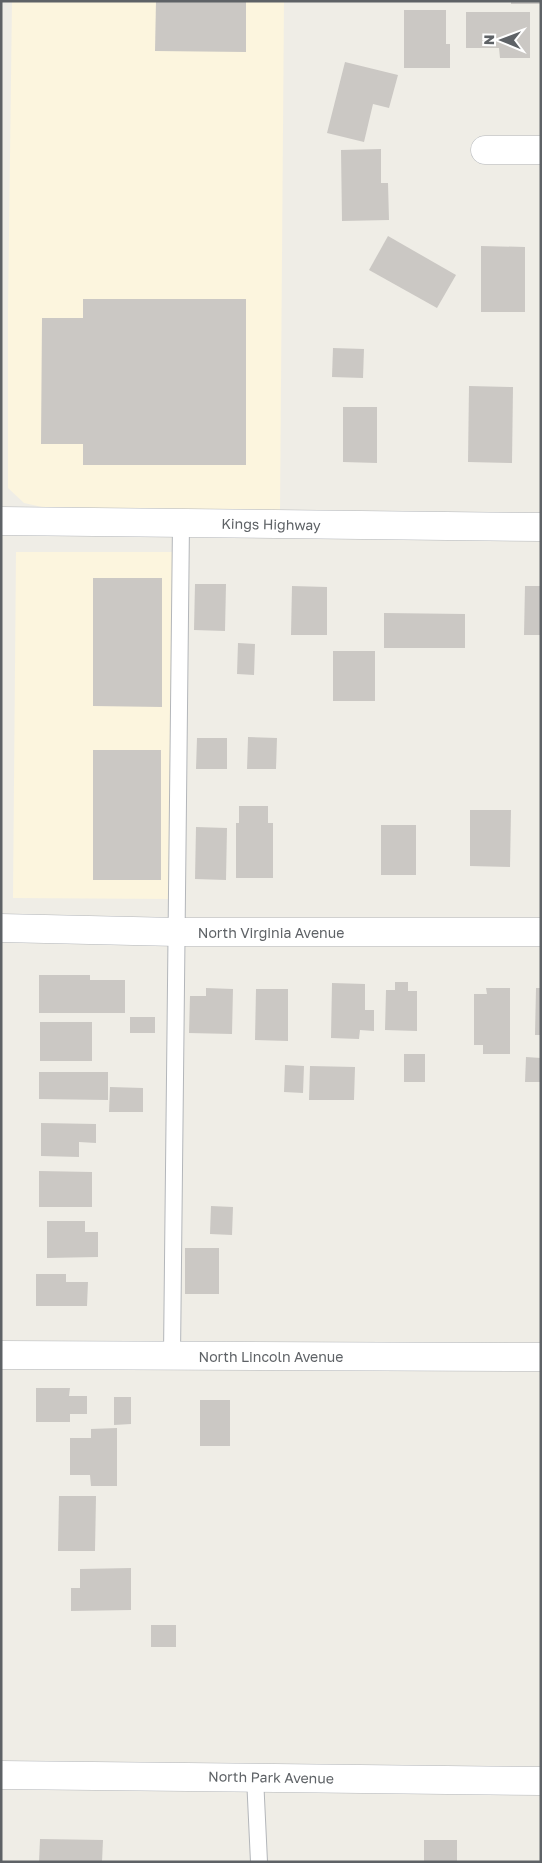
<svg xmlns="http://www.w3.org/2000/svg" width="542" height="1863" font-family="'Golos Text',sans-serif">
  <rect width="100%" height="100%" fill="#efede6"/>
  <!-- commercial -->
  <g fill="#fcf5de">
    <path d="M 12,1 L 284,1 L 280,511 L 42,507 L 24,503 L 8,488 L 8,311 Z"/>
    <path d="M 16,552 L 173,552 L 172,899 L 13,898 Z"/>
  </g>
  <!-- building -->
  <g fill="#cbc8c4">
    <path d="M 156,1 L 246,1 L 246,52 L 155,51 Z"/>
    <rect x="511" y="1" width="30" height="3"/>
    <path d="M 404,10 L 446,10 L 446,44 L 450,44 L 450,68 L 404,68 Z"/>
    <path d="M 466,12 L 530,12 L 530,58 L 500,58 L 499,48 L 466,48 Z"/>
    <path d="M 345,62 L 398,75 L 389,108 L 373,104 L 364,142 L 327,133 Z"/>
    <path d="M 381,149 L 381,183 L 388,183 L 389,220 L 342,221 L 341,150 Z"/>
    <path d="M 388,236 L 456,275 L 437,308 L 369,270 Z"/>
    <path d="M 481,246 L 525,247 L 525,312 L 481,312 Z"/>
    <path d="M 83,299 L 246,299 L 246,465 L 83,465 L 83,444 L 41,444 L 42,318 L 83,318 Z"/>
    <path d="M 333,348 L 364,349 L 363,378 L 332,377 Z"/>
    <path d="M 469,386 L 513,387 L 512,463 L 468,462 Z"/>
    <path d="M 343,407 L 377,407 L 377,463 L 343,462 Z"/>
    <path d="M 93,578 L 162,578 L 162,707 L 93,706 Z"/>
    <path d="M 195,584 L 226,584 L 225,631 L 194,630 Z"/>
    <path d="M 292,586 L 327,587 L 327,635 L 291,635 Z"/>
    <path d="M 525,586 L 541,586 L 541,635 L 524,635 Z"/>
    <path d="M 384,613 L 465,614 L 465,648 L 384,648 Z"/>
    <path d="M 238,643 L 255,644 L 254,675 L 237,674 Z"/>
    <rect x="333" y="651" width="42" height="50"/>
    <path d="M 248,737 L 277,738 L 276,769 L 247,769 Z"/>
    <path d="M 197,738 L 227,738 L 227,769 L 196,769 Z"/>
    <rect x="93" y="750" width="68" height="130"/>
    <path d="M 239,806 L 268,806 L 268,823 L 273,823 L 273,878 L 236,878 L 236,823 L 239,823 Z"/>
    <path d="M 470,810 L 511,810 L 510,867 L 470,866 Z"/>
    <rect x="381" y="825" width="35" height="50"/>
    <path d="M 196,827 L 227,828 L 226,880 L 195,879 Z"/>
    <path d="M 39,975 L 90,975 L 90,980 L 125,980 L 125,1013 L 39,1013 Z"/>
    <path d="M 395,982 L 408,982 L 408,991 L 417,991 L 417,1031 L 385,1030 L 386,990 L 395,990 Z"/>
    <path d="M 332,983 L 365,984 L 365,1010 L 374,1010 L 374,1031 L 360,1030 L 359,1039 L 331,1038 Z"/>
    <path d="M 206,988 L 233,989 L 232,1034 L 189,1033 L 190,996 L 206,996 Z"/>
    <path d="M 486,988 L 510,988 L 510,1054 L 483,1054 L 483,1045 L 474,1045 L 474,994 L 487,994 Z"/>
    <path d="M 536,988 L 541,988 L 541,1035 L 535,1035 Z"/>
    <path d="M 256,989 L 288,989 L 288,1041 L 255,1040 Z"/>
    <rect x="130" y="1017" width="25" height="16"/>
    <rect x="40" y="1022" width="52" height="39"/>
    <rect x="404" y="1054" width="21" height="28"/>
    <path d="M 526,1057 L 541,1058 L 541,1082 L 525,1082 Z"/>
    <path d="M 285,1065 L 304,1066 L 303,1093 L 284,1092 Z"/>
    <path d="M 310,1066 L 355,1067 L 354,1100 L 309,1100 Z"/>
    <path d="M 39,1072 L 108,1072 L 108,1100 L 39,1099 Z"/>
    <path d="M 110,1087 L 143,1088 L 143,1112 L 109,1112 Z"/>
    <path d="M 41,1123 L 96,1124 L 96,1143 L 79,1142 L 79,1157 L 41,1156 Z"/>
    <path d="M 39,1171 L 92,1172 L 92,1207 L 39,1207 Z"/>
    <path d="M 211,1206 L 233,1207 L 232,1235 L 210,1234 Z"/>
    <path d="M 47,1221 L 85,1221 L 85,1232 L 98,1232 L 98,1257 L 47,1258 Z"/>
    <rect x="185" y="1248" width="34" height="46"/>
    <path d="M 36,1274 L 66,1274 L 66,1282 L 88,1282 L 87,1306 L 36,1306 Z"/>
    <path d="M 36,1388 L 70,1388 L 69,1396 L 87,1396 L 87,1414 L 70,1414 L 70,1422 L 36,1422 Z"/>
    <path d="M 114,1397 L 131,1397 L 131,1424 L 114,1425 Z"/>
    <rect x="200" y="1400" width="30" height="46"/>
    <path d="M 117,1428 L 117,1486 L 91,1486 L 90,1475 L 70,1475 L 70,1438 L 91,1438 L 91,1429 Z"/>
    <path d="M 59,1496 L 96,1496 L 95,1551 L 58,1551 Z"/>
    <path d="M 131,1568 L 131,1610 L 71,1611 L 71,1588 L 80,1588 L 80,1569 Z"/>
    <rect x="151" y="1625" width="25" height="22"/>
    <path d="M 40,1839 L 103,1840 L 102,1862 L 39,1862 Z"/>
    <rect x="424" y="1840" width="33" height="22"/>
  </g>
  <g fill="none" stroke-linecap="round" stroke-linejoin="round">
    <!-- service casing -->
    <g stroke="#b3b6ba" stroke-width="18">
      <g id="service">
        <path d="M 172,1355 L 181,523"/>
        <path d="M 255,1777 L 259,1862"/>
      </g>
    </g>
    <!-- minor casing -->
    <g stroke="#b3b6ba" stroke-width="29">
      <g id="minor">
        <path d="M 485,150 L 541,150"/>
        <path d="M 1,521 L 541,527"/>
        <path d="M 1,928 L 177,932 L 541,932"/>
        <path d="M 1,1355 L 541,1357"/>
        <path d="M 1,1775 L 541,1781"/>
      </g>
    </g>
    <!-- service -->
    <use href="#service" stroke="#fff" stroke-width="16"/>
    <!-- minor -->
    <use href="#minor" stroke="#fff" stroke-width="28"/>
  </g>
  <g text-anchor="middle" dominant-baseline="central" stroke-width="4" stroke-linejoin="round" paint-order="stroke">
    <!-- street labels -->
    <g font-size="14" fill="#5e6266" stroke="#fff">
      <text transform="translate(271 524) rotate(1)">Kings Highway</text>
      <text x="271" y="932">North Virginia Avenue</text>
      <text x="271" y="1356">North Lincoln Avenue</text>
      <text transform="translate(271 1777) rotate(1)">North Park Avenue</text>
    </g>
  </g>
  <!-- border -->
  <rect width="542" height="1863" fill="none" stroke="#5e6266" stroke-width="5"/>
  <!-- north arrow -->
  <g transform="translate(502 40) rotate(271)" stroke="#ffffff" stroke-width="4" paint-order="stroke">
  <path d="M0-4L9 19L0 12L-9 19Z" fill="#5e6266"/>
  <text y="-8" font-size="14" font-weight="bold" text-anchor="middle" fill="#5e6266">N</text>
  </g>
</svg>
